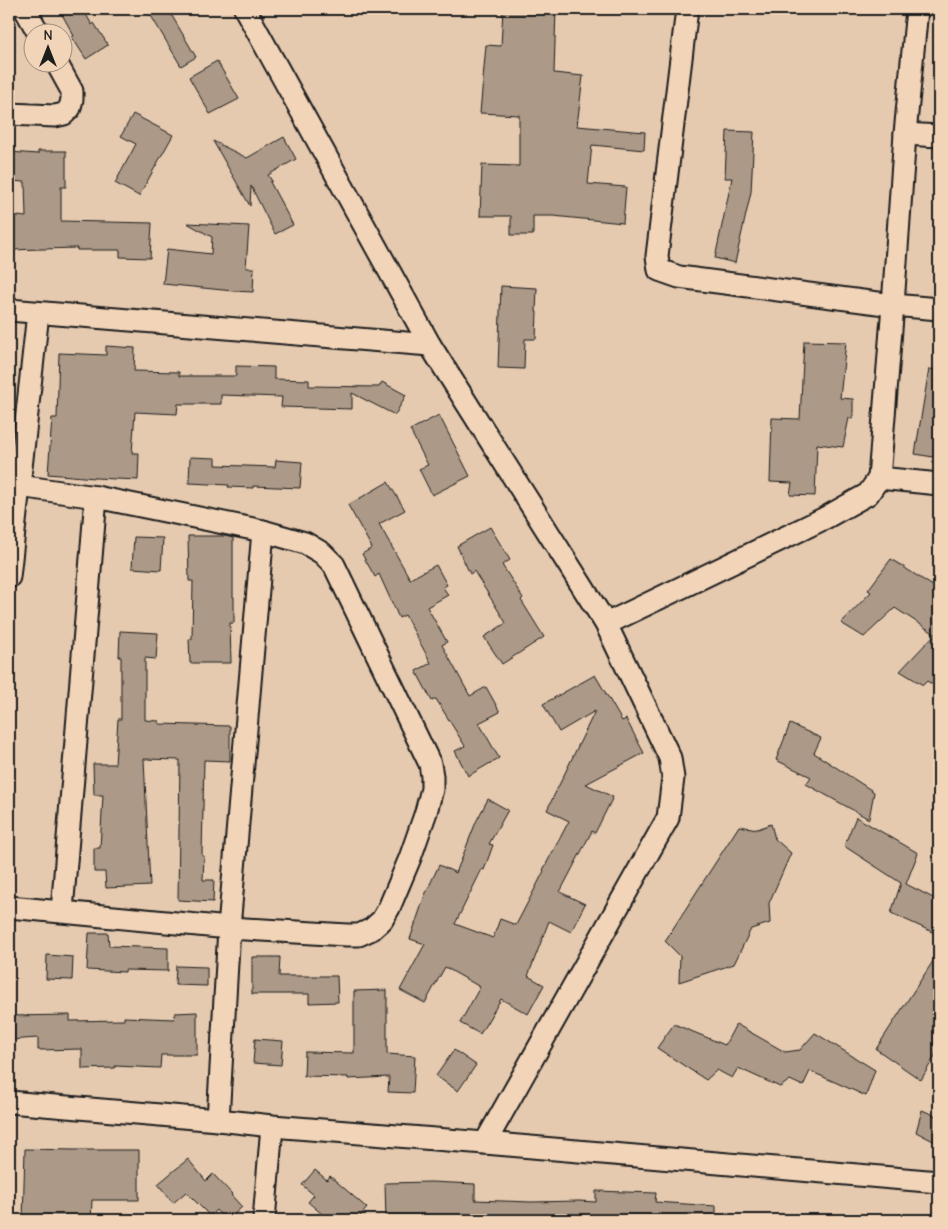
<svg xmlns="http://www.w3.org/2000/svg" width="948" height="1229" font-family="'Comic Neue',sans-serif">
  <rect width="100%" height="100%" fill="#e5cab0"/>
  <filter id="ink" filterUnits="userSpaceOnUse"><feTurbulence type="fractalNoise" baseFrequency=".02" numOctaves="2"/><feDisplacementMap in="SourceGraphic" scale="10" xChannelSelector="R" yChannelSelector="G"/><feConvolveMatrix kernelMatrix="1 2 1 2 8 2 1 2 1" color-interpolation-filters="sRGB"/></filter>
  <g filter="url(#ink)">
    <!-- building -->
    <g fill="#ac9987" stroke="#1c1c1c">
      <path d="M 59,9 L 83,9 L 92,25 L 94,23 L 108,45 L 86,59 L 72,37 L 74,36 Z"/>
      <path d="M 147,9 L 168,9 L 196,57 L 181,66 Z"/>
      <path d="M 503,9 L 556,9 L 554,73 L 583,76 L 577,126 L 645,132 L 644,150 L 592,145 L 588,184 L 626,187 L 623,223 L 553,216 L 533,216 L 533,235 L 511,235 L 511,216 L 480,216 L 482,165 L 519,166 L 519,115 L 480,113 L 486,45 L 501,46 Z"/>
      <path d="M 217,61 L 239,99 L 210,114 L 189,77 Z"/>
      <path d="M 133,114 L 173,135 L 139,196 L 115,183 L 136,144 L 121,136 Z"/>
      <path d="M 727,131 L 754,132 L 751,192 L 735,263 L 715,258 L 732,178 L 725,178 Z"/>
      <path d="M 284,137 L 296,159 L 268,175 L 272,181 L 270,182 L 293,225 L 275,234 L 251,186 L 250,206 L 213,141 L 247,158 Z"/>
      <path d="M 38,151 L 66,151 L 66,187 L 61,187 L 61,221 L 152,223 L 150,258 L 120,257 L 120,250 L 77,250 L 77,248 L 9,250 L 9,215 L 26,217 L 25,182 L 9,181 L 9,152 L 38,154 Z"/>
      <path d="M 187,223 L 249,226 L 246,268 L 254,268 L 253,292 L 233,291 L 163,284 L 167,249 L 211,254 L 212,237 Z"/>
      <path d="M 501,286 L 537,288 L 536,312 L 537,312 L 536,339 L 525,339 L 524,369 L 498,368 Z"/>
      <path d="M 804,341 L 846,342 L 840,398 L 853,399 L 853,418 L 849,418 L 843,447 L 817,444 L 815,496 L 790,495 L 792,483 L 770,482 L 772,418 L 800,419 Z"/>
      <path d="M 106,346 L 135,348 L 134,371 L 179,372 L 179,376 L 236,376 L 236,366 L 274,367 L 274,379 L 309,380 L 309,386 L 379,387 L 382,382 L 406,395 L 395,415 L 352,393 L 352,409 L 281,407 L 282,397 L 221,395 L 221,404 L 178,404 L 177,414 L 135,412 L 132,453 L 139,453 L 138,480 L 95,478 L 48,474 L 52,418 L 57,418 L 59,353 L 106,355 Z"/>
      <path d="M 929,369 L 939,370 L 939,458 L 915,454 Z"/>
      <path d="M 439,415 L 470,476 L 432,495 L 419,469 L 428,465 L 410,430 Z"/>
      <path d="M 190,457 L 216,458 L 216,465 L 275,467 L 276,460 L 302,462 L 300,488 L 253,486 L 253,488 L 228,487 L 229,485 L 189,483 Z"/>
      <path d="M 388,482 L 405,510 L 379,524 L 410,579 L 436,565 L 447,585 L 443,587 L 448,595 L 427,607 L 447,642 L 442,645 L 470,696 L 486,687 L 500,712 L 479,723 L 499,758 L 468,776 L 455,751 L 465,746 L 436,699 L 432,701 L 416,671 L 431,663 L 405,615 L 399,618 L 379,574 L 375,577 L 362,554 L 372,548 L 348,505 Z"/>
      <path d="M 490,527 L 510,560 L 502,565 L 523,598 L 521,600 L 544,637 L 502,664 L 484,637 L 506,623 L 474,571 L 470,574 L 457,546 Z"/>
      <path d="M 188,536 L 225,536 L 233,538 L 233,597 L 234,597 L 234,623 L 230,623 L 231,663 L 190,663 L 189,639 L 192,639 L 193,581 L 189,581 Z"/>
      <path d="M 134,537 L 163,538 L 161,570 L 132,568 Z"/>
      <path d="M 891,559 L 939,590 L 939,688 L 927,681 L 923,685 L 900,671 L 935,634 L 895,608 L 864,637 L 841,623 L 871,592 L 868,590 Z"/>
      <path d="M 120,631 L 158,633 L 156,659 L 145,658 L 145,720 L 159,721 L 159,724 L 230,726 L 230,761 L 204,760 L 202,856 L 204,856 L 203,880 L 214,880 L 213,902 L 178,900 L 180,760 L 144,759 L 150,886 L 106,888 L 105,872 L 94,872 L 94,848 L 100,848 L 103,795 L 94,795 L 93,764 L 115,764 L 118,719 L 121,719 L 121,657 L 119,657 Z"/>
      <path d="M 595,675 L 622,721 L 626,719 L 644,753 L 586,784 L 613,797 L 595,833 L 592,831 L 560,892 L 585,904 L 571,932 L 549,921 L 528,976 L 544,985 L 528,1014 L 501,999 L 480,1034 L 460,1023 L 480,987 L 445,967 L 425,1003 L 400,990 L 425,944 L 410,939 L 425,895 L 439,865 L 456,873 L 476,822 L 488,799 L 508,810 L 489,844 L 493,845 L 484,870 L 482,869 L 455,924 L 493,938 L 500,919 L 516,925 L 544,871 L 543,870 L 569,821 L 547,810 L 595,711 L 559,732 L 543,704 Z"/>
      <path d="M 790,724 L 821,738 L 814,753 L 874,792 L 869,819 L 806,784 L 811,777 L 776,760 Z"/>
      <path d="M 856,817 L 918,853 L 906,884 L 939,901 L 939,935 L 891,913 L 901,883 L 844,846 Z"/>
      <path d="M 771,824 L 775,839 L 791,853 L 769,903 L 770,923 L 751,929 L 734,964 L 679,982 L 680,956 L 665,941 L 739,826 L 758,829 Z"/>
      <path d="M 89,933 L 108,933 L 109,946 L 168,948 L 168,971 L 125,970 L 125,972 L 87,970 Z"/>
      <path d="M 939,952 L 939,1049 L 921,1080 L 876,1049 Z"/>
      <path d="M 47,955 L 73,957 L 72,980 L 46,979 Z"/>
      <path d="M 252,957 L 280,957 L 279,976 L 337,976 L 338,1002 L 309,1003 L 309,994 L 252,994 Z"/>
      <path d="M 176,966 L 207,967 L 207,986 L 175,985 Z"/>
      <path d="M 387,990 L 387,1054 L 415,1056 L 413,1093 L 388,1092 L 389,1077 L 348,1079 L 348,1077 L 304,1076 L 305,1052 L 354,1053 L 354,991 Z"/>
      <path d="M 197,1012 L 197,1055 L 161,1055 L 160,1068 L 115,1066 L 115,1068 L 82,1069 L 82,1049 L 38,1050 L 38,1038 L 9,1040 L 9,1016 L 70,1015 L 70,1021 L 124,1020 L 124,1017 L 174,1019 L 175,1013 Z"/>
      <path d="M 674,1024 L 725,1045 L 736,1024 L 785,1052 L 800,1050 L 815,1033 L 875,1070 L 866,1096 L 810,1071 L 803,1086 L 790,1080 L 780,1087 L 738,1068 L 732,1078 L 717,1070 L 706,1080 L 657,1048 Z"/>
      <path d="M 255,1039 L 283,1041 L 281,1065 L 253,1063 Z"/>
      <path d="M 454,1050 L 476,1065 L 458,1091 L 436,1076 Z"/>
      <path d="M 922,1110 L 939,1117 L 939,1144 L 916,1132 Z"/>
      <path d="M 25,1149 L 74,1150 L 139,1150 L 139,1200 L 92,1200 L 91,1220 L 23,1220 Z"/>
      <path d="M 188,1159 L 206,1181 L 213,1174 L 232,1194 L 231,1195 L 242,1207 L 228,1220 L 226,1220 L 216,1210 L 210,1216 L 186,1192 L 173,1203 L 158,1184 Z"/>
      <path d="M 315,1170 L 327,1180 L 330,1176 L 367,1208 L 357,1220 L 329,1220 L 308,1202 L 314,1195 L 302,1185 Z"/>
      <path d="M 431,1182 L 475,1184 L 475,1200 L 531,1202 L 579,1201 L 596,1202 L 596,1191 L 656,1193 L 655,1202 L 716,1206 L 716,1220 L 386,1220 L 385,1183 Z"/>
    </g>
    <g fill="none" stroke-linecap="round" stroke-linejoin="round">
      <!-- street casing -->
      <g stroke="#1c1c1c" stroke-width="25">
        <g id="street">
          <path d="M 25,9 L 38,32"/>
          <path d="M 245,9 L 430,345"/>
          <path d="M 687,9 L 657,256 L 659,270 L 679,277 L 893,305 L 939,309"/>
          <path d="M 9,114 L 55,116 L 64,114 L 70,108 L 72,99 L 72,91 L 56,62"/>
          <path d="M 905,134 L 939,136"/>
          <path d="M 9,310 L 430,345 L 606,624 L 670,758 L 673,778 L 668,818 L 485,1143"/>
          <path d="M 879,478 L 939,484"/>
          <path d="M 9,577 L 38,313"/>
          <path d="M 606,624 L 825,518 L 868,494 L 879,478 L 893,305 L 905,134 L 917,9"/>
          <path d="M 9,907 L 229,928 L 347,935 L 359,935 L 372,929 L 382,920 L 389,908 L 410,858 L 426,812 L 432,789 L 432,776 L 430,764 L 334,565 L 322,553 L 305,543 L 263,531 L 96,497 L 19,486"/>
          <path d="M 62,911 L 96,497"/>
          <path d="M 9,1102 L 218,1120 L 272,1126 L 485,1143 L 939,1182"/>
          <path d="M 218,1120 L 229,928 L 263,531"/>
          <path d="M 264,1220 L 272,1126"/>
        </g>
      </g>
      <!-- street -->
      <use href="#street" stroke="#f2d5b9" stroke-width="21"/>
    </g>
  </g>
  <!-- margin -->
  <rect width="948" height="1229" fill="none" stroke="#f2d5b9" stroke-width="30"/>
  <rect x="15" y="15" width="918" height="1199" fill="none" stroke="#1c1c1c" stroke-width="2" filter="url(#ink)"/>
  <!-- north arrow -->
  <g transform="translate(48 48)"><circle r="24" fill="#f2d5b9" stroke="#9c8b7a"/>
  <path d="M0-4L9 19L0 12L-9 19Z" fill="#1c1c1c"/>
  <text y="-8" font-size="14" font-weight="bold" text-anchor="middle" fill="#1c1c1c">N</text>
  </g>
</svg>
